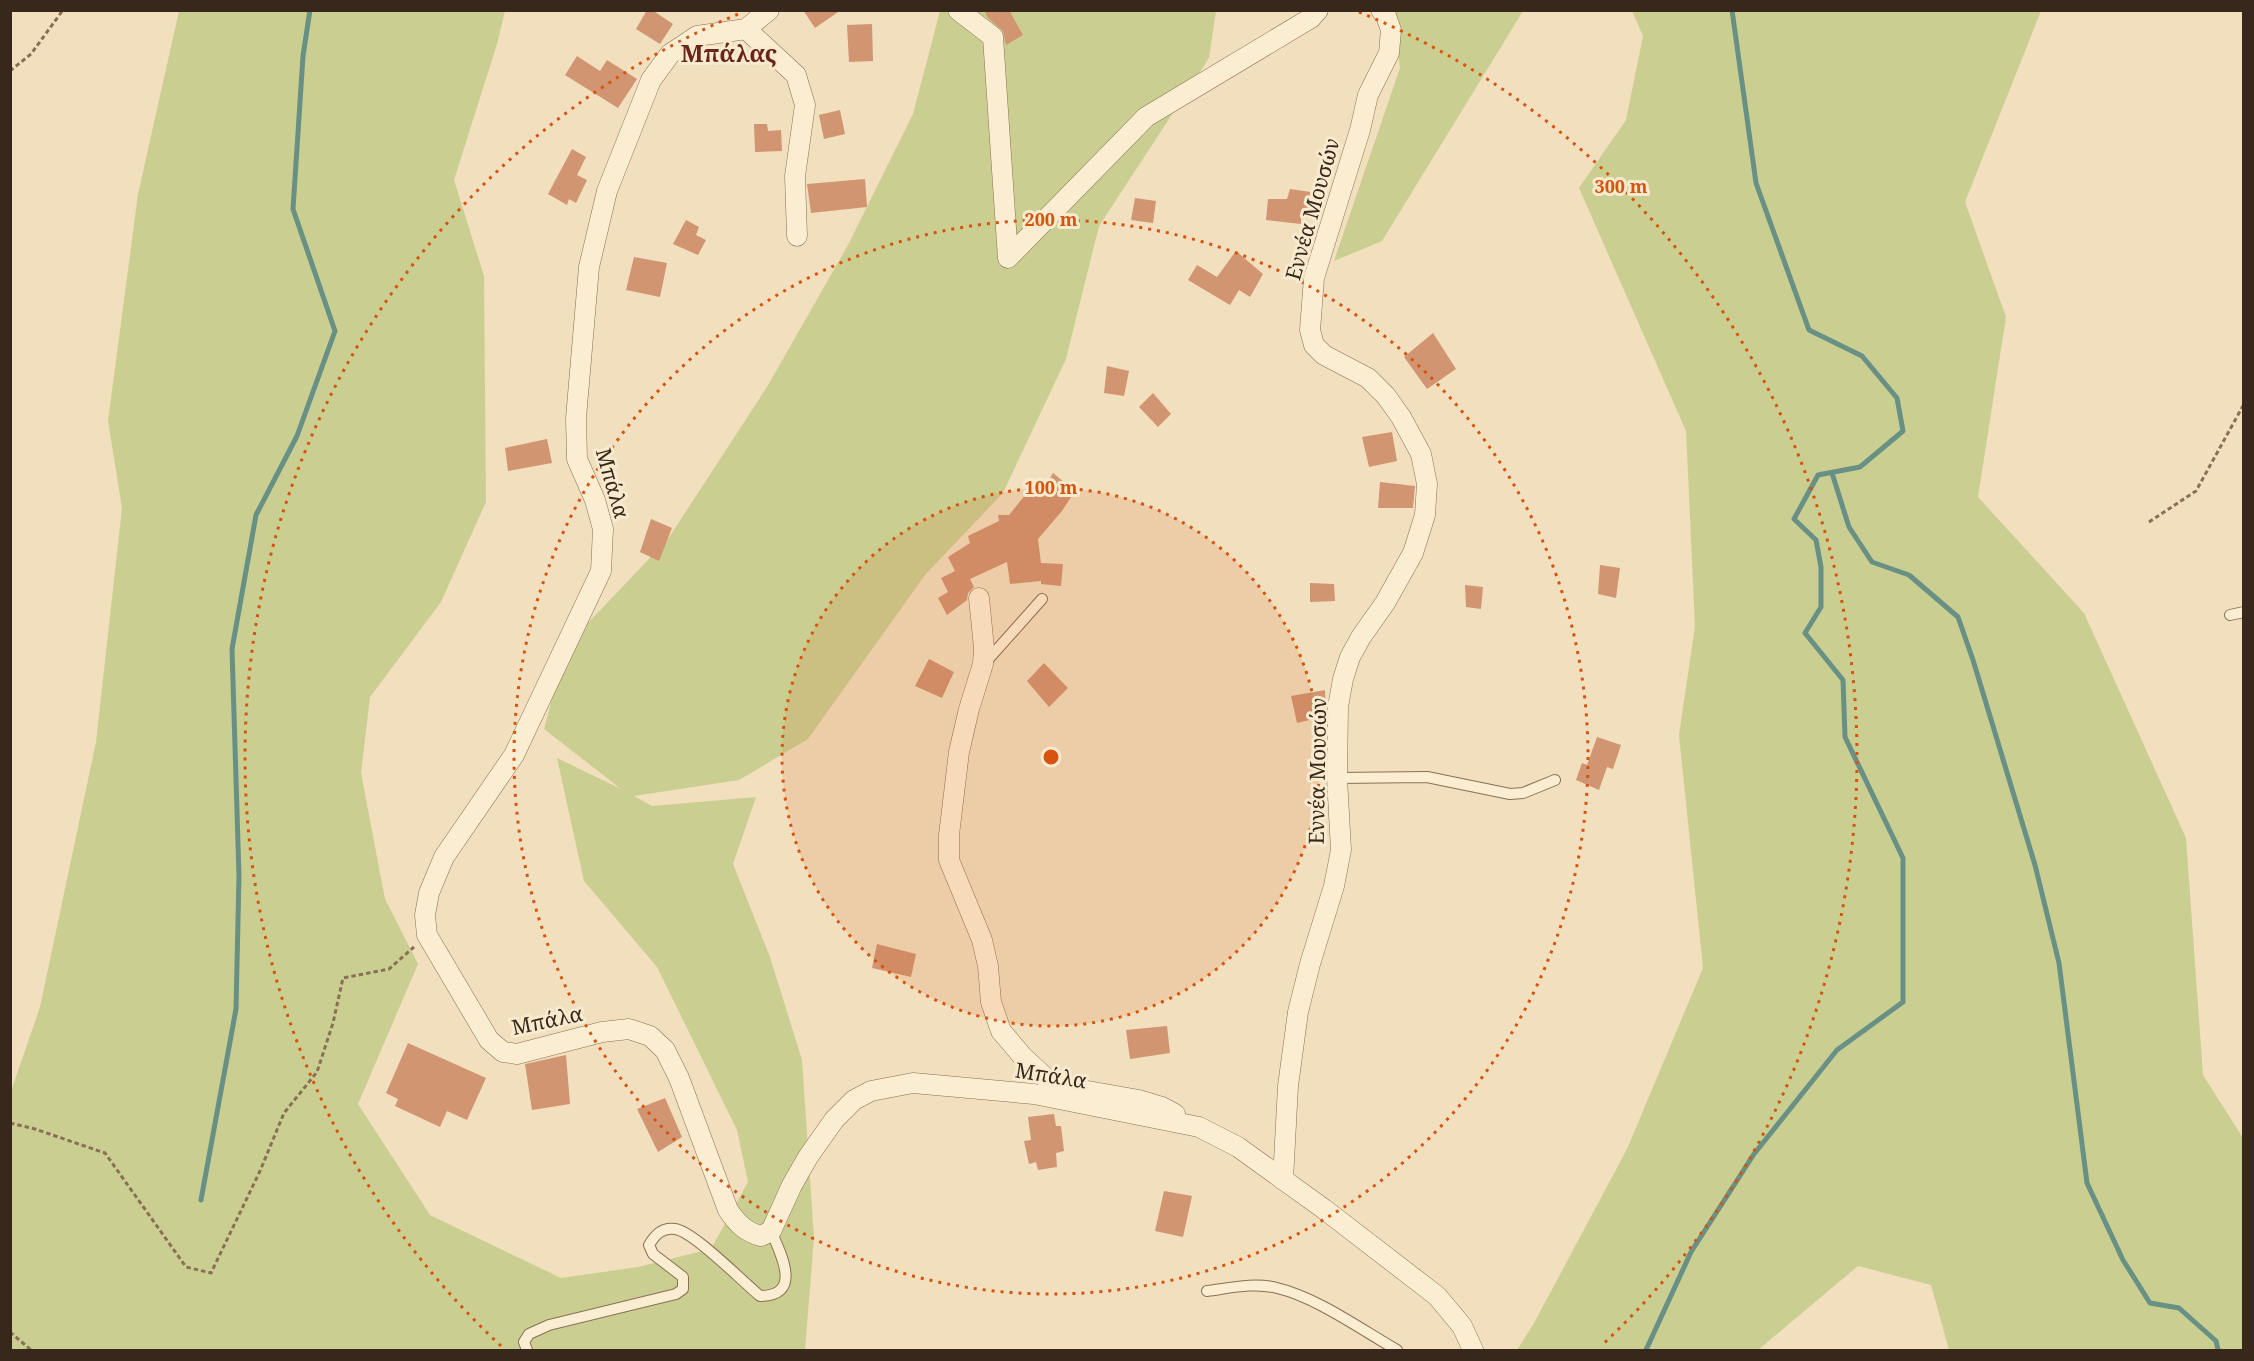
<svg xmlns="http://www.w3.org/2000/svg" width="2254" height="1361" font-family="'Noto Serif',serif">
  <rect width="100%" height="100%" fill="#f1dfbe"/>
  <!-- green -->
  <g fill="#cacf91">
    <path d="M 179,11 L 505,11 L 497,44 L 454,180 L 484,276 L 486,502 L 441,602 L 370,697 L 361,773 L 385,899 L 418,964 L 358,1104 L 430,1215 L 561,1278 L 638,1267 L 711,1249 L 748,1182 L 737,1130 L 657,967 L 584,881 L 557,758 L 621,789 L 544,729 L 566,646 L 668,539 L 767,387 L 848,245 L 913,114 L 940,11 L 1216,11 L 1209,58 L 1099,226 L 1066,359 L 1003,493 L 925,575 L 808,739 L 739,780 L 634,796 L 652,806 L 756,797 L 733,864 L 770,957 L 802,1060 L 814,1238 L 805,1350 L 11,1350 L 11,1091 L 40,1007 L 96,742 L 122,508 L 108,421 L 138,194 Z"/>
    <path d="M 1393,11 L 1523,11 L 1382,241 L 1334,261 L 1400,68 Z"/>
    <path d="M 1632,11 L 2041,11 L 1965,202 L 2006,317 L 1978,497 L 2084,613 L 2186,838 L 2203,1075 L 2243,1138 L 2243,1350 L 1949,1350 L 1931,1285 L 1858,1266 L 1758,1350 L 1517,1350 L 1533,1325 L 1627,1149 L 1703,968 L 1679,735 L 1695,626 L 1686,431 L 1579,188 L 1626,120 L 1643,36 Z"/>
  </g>
  <g fill="none" stroke-linecap="round" stroke-linejoin="round">
    <!-- stream -->
    <g stroke="#689084" stroke-width="5">
      <path d="M 1832,473 L 1849,527 L 1872,562 L 1909,575 L 1958,617 L 1973,660 L 2035,865 L 2059,963 L 2087,1183 L 2123,1260 L 2150,1303 L 2179,1308 L 2216,1341 L 2218,1350"/>
      <path d="M 201,1200 L 236,1009 L 239,876 L 232,649 L 256,515 L 297,436 L 335,331 L 293,209 L 303,56 L 310,10"/>
      <path d="M 1646,1350 L 1691,1252 L 1754,1154 L 1837,1050 L 1903,1002 L 1903,858 L 1845,737 L 1843,680 L 1805,633 L 1821,607 L 1821,567 L 1816,540 L 1794,519 L 1818,475 L 1860,467 L 1903,431 L 1897,398 L 1862,356 L 1809,330 L 1756,183 L 1732,10"/>
    </g>
  </g>
  <!-- building -->
  <g fill="#d19571">
    <path d="M 647,10 L 652,10 L 673,24 L 660,44 L 636,29 Z"/>
    <path d="M 803,10 L 841,10 L 815,28 Z"/>
    <path d="M 984,10 L 1009,10 L 1023,35 L 1006,45 L 1003,31 L 988,18 Z"/>
    <path d="M 872,24 L 873,61 L 849,62 L 847,25 Z"/>
    <path d="M 577,56 L 600,71 L 607,60 L 637,79 L 618,108 L 565,75 Z"/>
    <path d="M 840,110 L 845,134 L 824,139 L 819,115 Z"/>
    <path d="M 754,124 L 767,124 L 768,131 L 781,130 L 782,151 L 755,152 Z"/>
    <path d="M 572,149 L 586,157 L 577,175 L 587,180 L 576,203 L 569,199 L 567,205 L 548,194 Z"/>
    <path d="M 865,179 L 867,207 L 811,213 L 807,184 Z"/>
    <path d="M 1290,189 L 1318,193 L 1316,214 L 1301,213 L 1301,224 L 1266,220 L 1268,199 L 1287,199 Z"/>
    <path d="M 1135,198 L 1156,201 L 1153,223 L 1131,220 Z"/>
    <path d="M 686,220 L 699,227 L 696,235 L 706,240 L 698,255 L 673,244 Z"/>
    <path d="M 1236,251 L 1263,274 L 1250,297 L 1239,290 L 1230,305 L 1188,280 L 1197,265 L 1217,277 Z"/>
    <path d="M 634,257 L 667,263 L 660,297 L 626,290 Z"/>
    <path d="M 1433,333 L 1456,369 L 1427,389 L 1404,357 Z"/>
    <path d="M 1107,366 L 1129,371 L 1124,396 L 1104,393 Z"/>
    <path d="M 1153,393 L 1171,414 L 1158,427 L 1139,407 Z"/>
    <path d="M 1392,432 L 1397,461 L 1369,467 L 1362,437 Z"/>
    <path d="M 547,439 L 552,463 L 508,471 L 505,448 Z"/>
    <path d="M 1053,473 L 1075,491 L 1062,511 L 1038,539 L 1041,563 L 1063,564 L 1061,586 L 1041,584 L 1041,581 L 1010,584 L 1007,562 L 970,579 L 974,587 L 968,593 L 967,600 L 947,615 L 938,598 L 948,592 L 941,578 L 955,571 L 948,557 L 970,543 L 968,536 L 999,521 L 998,515 L 1009,515 L 1030,489 L 1039,497 Z"/>
    <path d="M 1380,482 L 1415,486 L 1413,508 L 1378,508 Z"/>
    <path d="M 651,519 L 672,528 L 659,561 L 640,552 Z"/>
    <path d="M 1600,565 L 1620,568 L 1616,598 L 1598,594 Z"/>
    <path d="M 1310,583 L 1334,584 L 1335,601 L 1310,602 Z"/>
    <path d="M 1465,585 L 1483,587 L 1481,609 L 1466,607 Z"/>
    <path d="M 929,659 L 954,672 L 942,698 L 915,686 Z"/>
    <path d="M 1044,663 L 1068,688 L 1049,707 L 1027,681 Z"/>
    <path d="M 1325,690 L 1326,716 L 1297,723 L 1291,696 Z"/>
    <path d="M 1597,737 L 1621,745 L 1613,769 L 1607,767 L 1599,790 L 1576,780 L 1582,763 L 1587,765 Z"/>
    <path d="M 877,944 L 916,954 L 911,977 L 872,968 Z"/>
    <path d="M 1167,1026 L 1170,1053 L 1130,1059 L 1126,1030 Z"/>
    <path d="M 408,1043 L 486,1078 L 467,1120 L 447,1111 L 440,1127 L 395,1106 L 398,1099 L 386,1093 Z"/>
    <path d="M 566,1055 L 570,1104 L 532,1110 L 525,1064 Z"/>
    <path d="M 665,1098 L 682,1137 L 658,1152 L 637,1109 Z"/>
    <path d="M 1054,1114 L 1056,1126 L 1061,1126 L 1064,1151 L 1056,1153 L 1057,1167 L 1038,1170 L 1036,1162 L 1029,1164 L 1024,1141 L 1031,1140 L 1028,1117 Z"/>
    <path d="M 1164,1191 L 1192,1196 L 1183,1237 L 1155,1231 Z"/>
  </g>
  <g fill="none" stroke-linecap="round" stroke-linejoin="round">
    <!-- service casing -->
    <g stroke="#8a6f55" stroke-width="12">
      <g id="service">
        <path d="M 2230,615 L 2244,612"/>
        <path d="M 984,664 L 1042,599"/>
        <path d="M 1337,778 L 1427,777 L 1510,794 L 1523,793 L 1555,780"/>
        <path d="M 1207,1291 C 1230,1288 1255,1282 1277,1288 C 1316,1297 1362,1330 1397,1350"/>
        <path d="M 527,1350 L 524,1342 L 529,1334 L 549,1325 L 676,1294 L 683,1289 L 683,1277 L 653,1254 L 649,1245 C 655,1235 662,1227 675,1229 C 693,1231 743,1282 760,1296 C 803,1296 781,1254 771,1231"/>
      </g>
    </g>
    <!-- minor casing -->
    <g stroke="#8a6f55" stroke-width="21">
      <g id="minor">
        <path d="M 769,10 L 746,29 L 697,36 L 670,54 L 651,80 L 607,191 L 589,267 L 576,418 L 577,459 L 595,500 L 603,529 L 601,571 L 514,755 L 444,857 L 429,893 L 425,915 L 427,935 L 489,1040 L 503,1052 L 517,1054 L 602,1032 L 629,1029 L 650,1036 L 665,1050 L 679,1078 L 728,1210 C 737,1223 745,1232 761,1236 L 771,1231 L 792,1185 L 808,1157 L 834,1120 L 854,1100 L 871,1091 L 913,1083 L 1034,1094 L 1199,1127 L 1238,1147 L 1324,1209 L 1437,1296 L 1462,1326 L 1473,1350"/>
        <path d="M 958,10 L 993,37 L 1008,258 L 1146,117 L 1311,18 L 1318,10"/>
        <path d="M 746,29 L 796,75 L 805,105 L 795,176 L 797,236"/>
        <path d="M 979,598 L 984,648 L 983,664 L 969,709 L 959,752 L 949,835 L 949,860 L 982,940 L 988,966 L 991,1002 L 1001,1031 L 1024,1058 L 1046,1078 L 1065,1087 L 1139,1100 L 1162,1107 L 1175,1114"/>
        <path d="M 1283,1180 L 1288,1086 L 1298,1012 L 1310,964 L 1334,886 L 1341,850 L 1337,778 L 1338,707 L 1343,679 L 1350,657 L 1361,637 L 1385,603 L 1413,553 L 1425,515 L 1427,484 L 1421,454 L 1401,417 L 1386,396 L 1368,378 L 1324,355 L 1314,345 L 1310,330 L 1314,278 L 1360,130 L 1368,95 L 1389,53 L 1391,30 L 1386,16 L 1381,10"/>
      </g>
    </g>
    <!-- path -->
    <g stroke="#8a6f55" stroke-width="3" stroke-dasharray="4.5 3" stroke-linecap="butt">
      <path d="M 10,71 L 31,54 L 63,10"/>
      <path d="M 2149,522 L 2196,491 L 2244,404"/>
      <path d="M 10,1123 L 35,1129 L 105,1153 L 186,1267 L 211,1273 L 260,1171 L 284,1113 L 317,1072 L 333,1023 L 343,978 L 389,969 L 414,947"/>
      <path d="M 10,1332 L 31,1350"/>
    </g>
    <!-- service -->
    <use href="#service" stroke="#fbedd1" stroke-width="10"/>
    <!-- minor -->
    <use href="#minor" stroke="#fbedd1" stroke-width="20"/>
  </g>
  <!-- distance rings -->
  <circle cx="1051" cy="757" r="269" fill="#d6540e" fill-opacity=".12"/>
  <g fill="none" stroke="#d6540e" stroke-width="3" stroke-dasharray="3 6">
    <circle cx="1051" cy="757" r="269"/>
    <circle cx="1051" cy="757" r="537"/>
    <path d="M501 1346A806 806 0 0 1 743 12M1359 12A806 806 0 0 1 1601 1346"/>
  </g>
  <g text-anchor="middle" dominant-baseline="central" stroke-width="6" stroke-linejoin="round" paint-order="stroke">
    <!-- street labels -->
    <g font-size="21" fill="#38281b" stroke="#f8eace">
      <text transform="translate(1312 209) rotate(-74)">Εννέα Μουσών</text>
      <text transform="translate(613 483) rotate(74)">Μπάλα</text>
      <text transform="translate(1317 771) rotate(-89)">Εννέα Μουσών</text>
      <text transform="translate(547 1020) rotate(-12)">Μπάλα</text>
      <text transform="translate(1051 1075) rotate(9)">Μπάλα</text>
    </g>
    <!-- quarter labels -->
    <g font-size="24" font-weight="bold" fill="#682518" stroke="#f8eace">
      <text x="729" y="52">Μπάλας</text>
    </g>
  </g>
  <circle cx="1051" cy="757" r="9" fill="#d6540e" stroke="#f8eace" stroke-width="3"/>
  <g font-size="18" text-anchor="middle" font-weight="bold" fill="#d6540e" stroke="#f8eace" stroke-width="6" stroke-linejoin="round" paint-order="stroke">
    <text x="1621" y="193">300 m</text>
    <text x="1051" y="226">200 m</text>
    <text x="1051" y="494">100 m</text>
  </g>
  <!-- border -->
  <rect width="2254" height="1361" fill="none" stroke="#38281b" stroke-width="24"/>
</svg>
